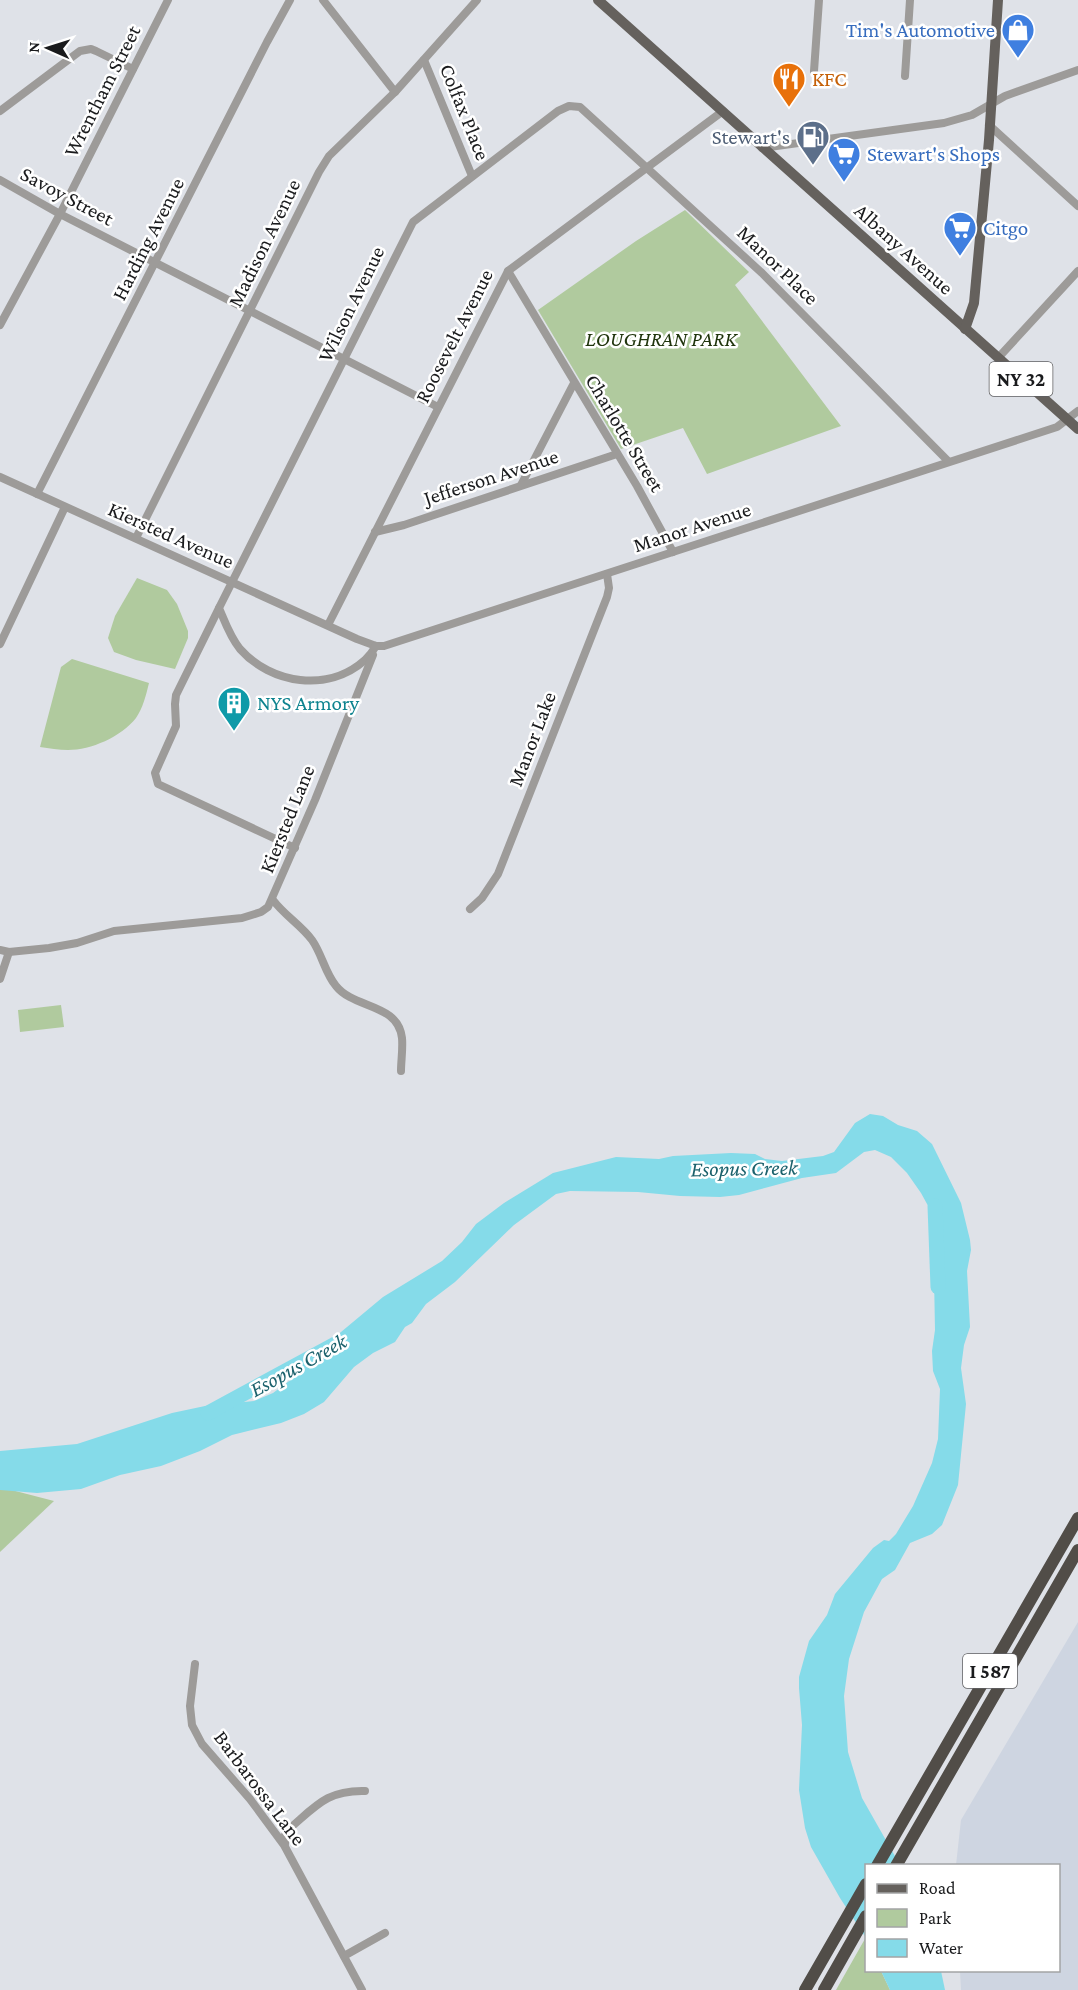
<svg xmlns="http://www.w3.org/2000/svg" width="1078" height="1990" font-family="'Crimson Pro',serif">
  <rect width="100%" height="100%" fill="#dfe2e8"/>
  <!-- built -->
  <path fill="#ced5e1" d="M 1078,1622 L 1078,1990 L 961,1990 L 960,1971 L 1058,1970 L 1058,1866 L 956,1865 L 961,1820 Z"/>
  <!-- green -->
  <g fill="#b0ca9e">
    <path d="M 685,210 L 749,272 L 735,285 L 841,426 L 707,474 L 683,428 L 621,449 L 538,310 L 636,241 Z"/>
    <path d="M 137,578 L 167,590 L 177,604 L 188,631 L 188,638 L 175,669 L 136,660 L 114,652 L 108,638 L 115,616 Z"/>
    <path d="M 72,659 L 149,683 C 146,695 143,708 136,718 C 121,737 91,750 68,750 C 59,750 49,748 40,747 L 61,667 Z"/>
    <path d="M 61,1005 L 64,1027 L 20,1032 L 18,1010 Z"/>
    <path d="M 0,1487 L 54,1501 L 0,1552 Z"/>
    <path d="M 866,1937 L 866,1970 L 881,1971 L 890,1990 L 836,1990 Z"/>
  </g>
  <!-- water -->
  <g fill="#85dbe9">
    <path d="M 870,1114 L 883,1116 L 898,1125 L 917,1131 L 932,1144 L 961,1203 L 970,1240 L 971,1250 L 967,1271 L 970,1327 L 964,1345 L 961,1368 L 966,1404 L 958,1485 L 942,1525 L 932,1534 L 910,1543 L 895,1570 L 882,1579 L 864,1612 L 849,1659 L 844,1696 L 848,1752 L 862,1798 L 900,1865 L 866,1866 L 866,1938 L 840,1898 L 811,1847 L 805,1828 L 799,1790 L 802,1725 L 799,1688 L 799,1677 L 809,1641 L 827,1615 L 835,1594 L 873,1548 L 884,1540 L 889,1541 L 896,1534 L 913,1506 L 932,1463 L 938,1439 L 940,1389 L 933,1371 L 932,1351 L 935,1330 L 934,1277 L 939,1262 L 940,1245 L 939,1232 L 932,1213 L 921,1193 L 907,1173 L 891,1157 L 875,1150 L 864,1152 L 836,1173 L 802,1178 L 739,1195 L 720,1197 L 680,1196 L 638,1192 L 570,1191 L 556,1194 L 514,1225 L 455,1282 L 426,1304 L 412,1323 L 405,1327 L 395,1342 L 373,1353 L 354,1367 L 324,1402 L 304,1414 L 281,1423 L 232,1435 L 200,1451 L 161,1466 L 120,1475 L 81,1489 L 37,1493 L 0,1490 L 0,1451 L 77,1444 L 172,1413 L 205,1406 L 254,1401 L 273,1393 L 304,1370 L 329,1342 L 383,1297 L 442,1261 L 462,1242 L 476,1224 L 504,1203 L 553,1173 L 616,1157 L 659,1159 L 673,1156 L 731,1153 L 755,1154 L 765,1159 L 782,1161 L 823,1156 L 834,1152 L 855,1123 Z"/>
    <path d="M 881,1971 L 941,1971 L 945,1990 L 890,1990 Z"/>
  </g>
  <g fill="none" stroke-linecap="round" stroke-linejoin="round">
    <!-- river -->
    <g stroke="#85dbe9" stroke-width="15">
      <path d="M 935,1206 L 938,1287"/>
      <path d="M 208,1413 L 337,1343"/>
    </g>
    <!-- minor -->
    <g stroke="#9d9b99" stroke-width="8">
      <path d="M 323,0 L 395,92"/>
      <path d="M 424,60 L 472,176"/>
      <path d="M 814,71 L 819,0"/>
      <path d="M 905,76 L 910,0"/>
      <path d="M 0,111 L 80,51 L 91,49 L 96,51 L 133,69"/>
      <path d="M 989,125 L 1078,206"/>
      <path d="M 762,148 L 944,123 L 972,115 L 1005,96 L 1078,70"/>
      <path d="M 0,180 L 60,214 L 438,407"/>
      <path d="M 508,271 L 637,486 L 673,552"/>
      <path d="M 0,325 L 60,214 L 168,0"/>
      <path d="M 998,358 L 1078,271"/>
      <path d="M 0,477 L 357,639 L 376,646 L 384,646 L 1057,427 L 1078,411"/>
      <path d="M 521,485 L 574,383"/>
      <path d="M 37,494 L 267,42 L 290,0"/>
      <path d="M 375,532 L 404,525 L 617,454"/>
      <path d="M 136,538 L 319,172 L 329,156 L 395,92 L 477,0"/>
      <path d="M 219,608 L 176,695 L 175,704 L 176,726 L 155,773 L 158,784 L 295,848"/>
      <path d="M 328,625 L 508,271 L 723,111"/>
      <path d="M 0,644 L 65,507"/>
      <path d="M 376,646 C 373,651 369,656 365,660 C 328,693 271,684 240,649 C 230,637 225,622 219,608 L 413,222 L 558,111 L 569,106 L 580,107 L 762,273 L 948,461"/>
      <path d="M 273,900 C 284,915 301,925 312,940 C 322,954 325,973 336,986 C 354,1009 398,1003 402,1038 C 403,1049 401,1061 401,1071"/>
      <path d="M 470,909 L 482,898 L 498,874 L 607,597 L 609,588 L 607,574"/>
      <path d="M 0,950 L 9,952 L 49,948 L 77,943 L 114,931 L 242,918 L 261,912 L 268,907 L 315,800 L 373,655"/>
      <path d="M 0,979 L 9,952"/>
      <path d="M 195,1664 L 190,1706 L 192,1725 L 202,1744 L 250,1799 L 284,1845 L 362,1990"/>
      <path d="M 285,1844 L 285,1835 L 289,1829 C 316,1806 327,1790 365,1791"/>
      <path d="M 344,1956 L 385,1933"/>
    </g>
    <!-- major -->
    <g stroke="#65615d" stroke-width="10">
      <path d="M 598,0 L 1078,429"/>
      <path d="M 965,329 L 974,303 L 989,140 L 998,0"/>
    </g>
    <!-- highway -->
    <g stroke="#514d48" stroke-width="12">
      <path d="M 877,1866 L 1078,1518"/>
      <path d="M 896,1866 L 1078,1550"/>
      <path d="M 805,1990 L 866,1884"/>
      <path d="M 824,1990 L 866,1916"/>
    </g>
  </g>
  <!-- icons -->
  <defs>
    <g id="shop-pin" transform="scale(1.725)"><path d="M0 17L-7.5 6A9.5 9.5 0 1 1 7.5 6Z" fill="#3f7fe0" stroke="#fff"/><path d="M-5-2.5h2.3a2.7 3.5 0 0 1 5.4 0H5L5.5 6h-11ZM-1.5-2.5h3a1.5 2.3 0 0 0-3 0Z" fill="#fff"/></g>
    <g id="restaurant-pin" transform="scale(1.725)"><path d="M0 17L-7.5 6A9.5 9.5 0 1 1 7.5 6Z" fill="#e8710a" stroke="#fff"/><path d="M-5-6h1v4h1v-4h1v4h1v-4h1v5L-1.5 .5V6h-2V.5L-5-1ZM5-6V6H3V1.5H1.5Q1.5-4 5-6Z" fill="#fff"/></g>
    <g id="fuel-pin" transform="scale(1.725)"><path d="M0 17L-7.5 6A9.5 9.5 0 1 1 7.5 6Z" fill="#5c6f8a" stroke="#fff"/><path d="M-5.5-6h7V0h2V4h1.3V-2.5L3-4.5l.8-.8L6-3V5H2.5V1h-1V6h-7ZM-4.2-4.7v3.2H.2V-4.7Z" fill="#fff"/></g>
    <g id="supermarket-pin" transform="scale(1.725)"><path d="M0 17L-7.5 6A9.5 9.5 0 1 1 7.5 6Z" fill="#3f7fe0" stroke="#fff"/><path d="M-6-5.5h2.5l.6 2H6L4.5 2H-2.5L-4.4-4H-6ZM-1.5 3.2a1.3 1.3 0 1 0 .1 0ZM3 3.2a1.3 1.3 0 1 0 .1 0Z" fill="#fff"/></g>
    <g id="building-pin" transform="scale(1.725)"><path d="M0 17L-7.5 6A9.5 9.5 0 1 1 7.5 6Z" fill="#0f9aa8" stroke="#fff"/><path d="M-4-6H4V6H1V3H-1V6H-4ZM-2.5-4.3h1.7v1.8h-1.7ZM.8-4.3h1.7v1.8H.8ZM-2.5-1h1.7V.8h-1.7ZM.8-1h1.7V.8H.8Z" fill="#fff"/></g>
  </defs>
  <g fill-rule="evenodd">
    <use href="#shop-pin" x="1018" y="30"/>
    <use href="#restaurant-pin" x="789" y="79"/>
    <use href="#fuel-pin" x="813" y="137"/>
    <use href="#supermarket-pin" x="844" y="154"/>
    <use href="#supermarket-pin" x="960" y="228"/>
    <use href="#building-pin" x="234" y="703"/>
  </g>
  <g text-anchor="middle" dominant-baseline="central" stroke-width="5" stroke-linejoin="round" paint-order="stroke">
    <!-- shield labels -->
    <g fill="#fff" stroke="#5f5f61" stroke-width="1.5">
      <rect x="989.5" y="362" width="63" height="34" rx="4.5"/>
      <rect x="963" y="1654" width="54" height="34" rx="4.5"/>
    </g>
    <g font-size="20" font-weight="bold" fill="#1a1b1d">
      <text x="1021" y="379">NY 32</text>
      <text x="990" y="1671">I 587</text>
    </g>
    <!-- shop labels -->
    <g font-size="21" fill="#366cbe" stroke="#fff" text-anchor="start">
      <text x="995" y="30" text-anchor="end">Tim's Automotive</text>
      <text x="867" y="154">Stewart's Shops</text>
      <text x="983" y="228">Citgo</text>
    </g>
    <!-- food labels -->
    <g font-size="21" fill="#c56008" stroke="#fff" text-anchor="start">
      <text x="812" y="79">KFC</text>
    </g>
    <!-- street labels -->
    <g font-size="21" fill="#1a1b1d" stroke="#fff">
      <text transform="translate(102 91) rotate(-63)">Wrentham Street</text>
      <text transform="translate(465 112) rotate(68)">Colfax Place</text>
      <text transform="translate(67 196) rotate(28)">Savoy Street</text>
      <text transform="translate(148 239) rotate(-63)">Harding Avenue</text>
      <text transform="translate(264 243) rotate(-64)">Madison Avenue</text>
      <text transform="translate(904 249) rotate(42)">Albany Avenue</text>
      <text transform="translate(778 265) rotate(44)">Manor Place</text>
      <text transform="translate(351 304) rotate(-64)">Wilson Avenue</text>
      <text transform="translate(454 336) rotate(-63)">Roosevelt Avenue</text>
      <text transform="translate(625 433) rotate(59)">Charlotte Street</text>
      <text transform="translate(491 477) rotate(-18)">Jefferson Avenue</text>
      <text transform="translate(692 527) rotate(-18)">Manor Avenue</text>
      <text transform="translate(171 535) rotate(24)">Kiersted Avenue</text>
      <text transform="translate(532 739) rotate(-69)">Manor Lake</text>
      <text transform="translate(287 819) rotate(-68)">Kiersted Lane</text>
      <text transform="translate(260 1788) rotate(53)">Barbarossa Lane</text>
    </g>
    <!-- service labels -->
    <g font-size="21" fill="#4e5e75" stroke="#fff" text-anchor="end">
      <text x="790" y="137">Stewart's</text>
    </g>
    <!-- park labels -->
    <g font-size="21" font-style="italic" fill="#1f340c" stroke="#fff">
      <text x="661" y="339">LOUGHRAN PARK</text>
    </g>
    <!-- culture labels -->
    <g font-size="21" fill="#0d838f" stroke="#fff" text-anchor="start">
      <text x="257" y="703">NYS Armory</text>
    </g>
    <!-- water labels -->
    <g font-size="22" font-style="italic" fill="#1b616c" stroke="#fff">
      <text transform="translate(744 1168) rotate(-1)">Esopus Creek</text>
      <text transform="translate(298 1365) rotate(-29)">Esopus Creek</text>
    </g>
  </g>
  <!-- legend -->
  <rect x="865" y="1864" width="195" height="108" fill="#ffffff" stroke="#a3a4a5" stroke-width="1.5"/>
  <rect x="877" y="1884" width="30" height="9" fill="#65615d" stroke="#a3a4a5" stroke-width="1.5"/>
  <text x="919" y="1894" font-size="18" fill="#1a1b1d">Road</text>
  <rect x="877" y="1909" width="30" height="18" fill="#b0ca9e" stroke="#a3a4a5" stroke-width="1.5"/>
  <text x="919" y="1924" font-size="18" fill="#1a1b1d">Park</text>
  <rect x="877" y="1939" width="30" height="18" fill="#85dbe9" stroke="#a3a4a5" stroke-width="1.5"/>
  <text x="919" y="1954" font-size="18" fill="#1a1b1d">Water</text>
  <!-- north arrow -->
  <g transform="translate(48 48) rotate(273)" stroke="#ffffff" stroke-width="4.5" paint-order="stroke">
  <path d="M0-4.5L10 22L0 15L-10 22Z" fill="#1a1b1d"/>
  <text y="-9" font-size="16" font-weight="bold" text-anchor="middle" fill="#1a1b1d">N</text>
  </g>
</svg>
